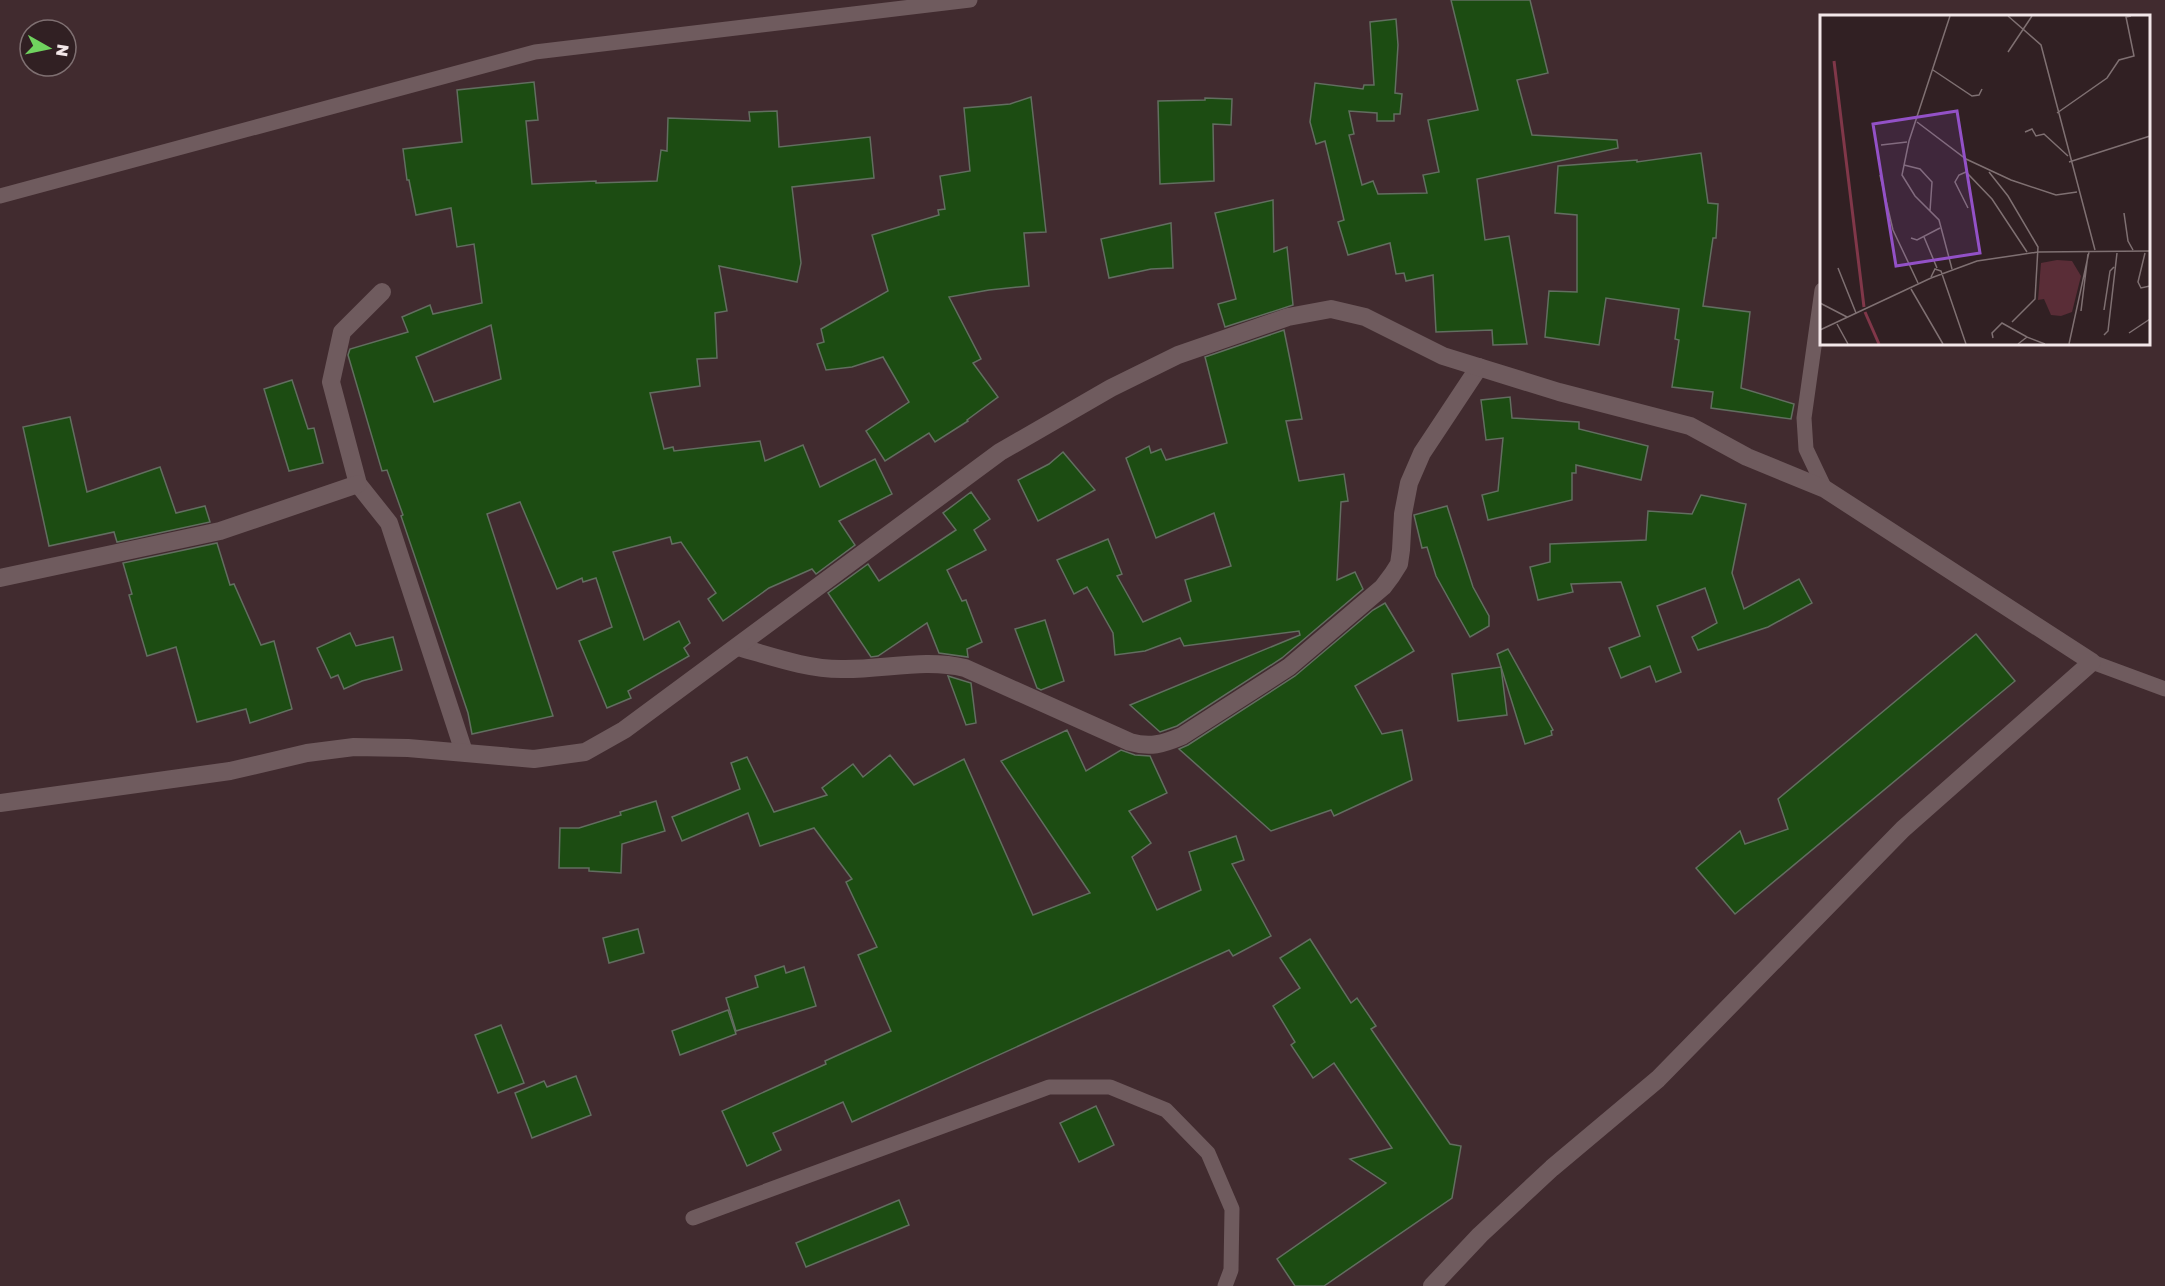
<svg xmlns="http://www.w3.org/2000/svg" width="2165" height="1286" font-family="'Golos Text',sans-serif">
  <rect width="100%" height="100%" fill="#312023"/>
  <!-- built -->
  <path fill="#412b2f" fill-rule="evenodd" d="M 0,0 L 2165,0 L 2165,1286 L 0,1286 ZM 1822,16 L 2148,16 L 2148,344 L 1822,344 ZM 30,30 L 66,30 L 66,66 L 30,66 Z"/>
  <!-- building -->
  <g fill="#1c4c12" stroke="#626e60" stroke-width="1.5" fill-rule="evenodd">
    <path d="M 1451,0 L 1530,0 L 1548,73 L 1517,80 L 1532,135 L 1617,140 L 1618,148 L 1477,179 L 1485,240 L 1509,236 L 1527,344 L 1493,345 L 1492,330 L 1436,332 L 1433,275 L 1406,281 L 1404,273 L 1396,274 L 1390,243 L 1348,255 L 1338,222 L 1344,220 L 1325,141 L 1316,144 L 1310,122 L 1315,83 L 1363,89 L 1364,85 L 1374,85 L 1370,22 L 1396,19 L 1398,45 L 1395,93 L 1402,94 L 1400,114 L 1394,114 L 1394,121 L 1377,121 L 1377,113 L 1349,111 L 1354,134 L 1349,135 L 1362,185 L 1373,181 L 1378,194 L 1427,193 L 1423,175 L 1439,172 L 1428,120 L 1478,110 Z"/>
    <path d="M 534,82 L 538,120 L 526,121 L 532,184 L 596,181 L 596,183 L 657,181 L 661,150 L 667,151 L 668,118 L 750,121 L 749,112 L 777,111 L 779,147 L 870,137 L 874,178 L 792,187 L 801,263 L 797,282 L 719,266 L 727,311 L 715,313 L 717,358 L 697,359 L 700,386 L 650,393 L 664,449 L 673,447 L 674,451 L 760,441 L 765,461 L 803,445 L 820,487 L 875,459 L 892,494 L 839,521 L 855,545 L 816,574 L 812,569 L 769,588 L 723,621 L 708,599 L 716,593 L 681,542 L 672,544 L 670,537 L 613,552 L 644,640 L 679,621 L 690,643 L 684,648 L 689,656 L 628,691 L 631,698 L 607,708 L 579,641 L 612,627 L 596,578 L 583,582 L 582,578 L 557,589 L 520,502 L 487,514 L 553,716 L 472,734 L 468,713 L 401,516 L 403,515 L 387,470 L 382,471 L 348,355 L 350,349 L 408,332 L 402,317 L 430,305 L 433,314 L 482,303 L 474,244 L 457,247 L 451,208 L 416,215 L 409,180 L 407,180 L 403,149 L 462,142 L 457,90 ZM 491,325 L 501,379 L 434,402 L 416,357 Z"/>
    <path d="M 1031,97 L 1046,232 L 1024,233 L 1029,286 L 989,290 L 949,297 L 981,359 L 973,363 L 998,397 L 967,420 L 968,421 L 935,442 L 929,433 L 885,461 L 866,431 L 909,402 L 883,357 L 852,367 L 826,370 L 817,344 L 824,342 L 821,329 L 888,291 L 872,235 L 939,215 L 938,210 L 945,209 L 940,176 L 970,171 L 964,108 L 1010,104 Z"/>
    <path d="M 1205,98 L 1232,99 L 1231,125 L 1213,124 L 1214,181 L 1160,184 L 1158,101 L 1205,100 Z"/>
    <path d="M 1701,153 L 1708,203 L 1718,204 L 1716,238 L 1713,238 L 1703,306 L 1750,312 L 1741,388 L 1794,404 L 1791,419 L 1711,408 L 1713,392 L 1672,387 L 1679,340 L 1675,339 L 1679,309 L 1606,298 L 1599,345 L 1545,337 L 1549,291 L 1577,292 L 1577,215 L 1555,213 L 1558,166 L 1637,160 L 1637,162 Z"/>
    <path d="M 1273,200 L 1274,252 L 1287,247 L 1293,305 L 1225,327 L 1218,304 L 1236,299 L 1215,213 Z"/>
    <path d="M 1171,223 L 1173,268 L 1151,269 L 1109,278 L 1101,239 Z"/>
    <path d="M 1284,330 L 1302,419 L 1286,421 L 1299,481 L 1344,474 L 1348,501 L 1341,502 L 1337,580 L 1355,572 L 1363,589 L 1282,658 L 1177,726 L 1160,732 L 1130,705 L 1300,635 L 1299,631 L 1184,646 L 1180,638 L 1145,651 L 1115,655 L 1113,633 L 1087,587 L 1074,594 L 1057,560 L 1108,539 L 1122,574 L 1117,576 L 1143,622 L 1191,601 L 1185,580 L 1231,566 L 1214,513 L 1156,538 L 1126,458 L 1149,446 L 1151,453 L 1161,449 L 1166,460 L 1227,443 L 1205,357 Z"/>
    <path d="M 292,380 L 308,429 L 314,428 L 323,463 L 289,471 L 264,389 Z"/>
    <path d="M 1510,397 L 1512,418 L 1579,422 L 1579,429 L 1648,446 L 1641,480 L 1576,465 L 1576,473 L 1572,473 L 1572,500 L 1488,520 L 1482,495 L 1498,491 L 1503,438 L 1486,440 L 1481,400 Z"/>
    <path d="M 70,417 L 87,492 L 160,467 L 176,513 L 205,506 L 210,522 L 117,542 L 114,532 L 49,546 L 23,427 Z"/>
    <path d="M 1063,452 L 1095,490 L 1038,521 L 1018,480 L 1049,464 Z"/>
    <path d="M 971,492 L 990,519 L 974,530 L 986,550 L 947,570 L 962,601 L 966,600 L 982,642 L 967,649 L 968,657 L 939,653 L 927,623 L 878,656 L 871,657 L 828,593 L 868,564 L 879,581 L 956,530 L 943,513 Z"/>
    <path d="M 1701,495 L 1746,504 L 1732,573 L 1744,609 L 1799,579 L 1812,603 L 1768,627 L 1698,650 L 1692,637 L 1717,623 L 1705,588 L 1657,606 L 1681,672 L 1656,682 L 1650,666 L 1621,678 L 1609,648 L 1640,636 L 1621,582 L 1571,584 L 1573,592 L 1538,600 L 1530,567 L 1550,562 L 1550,544 L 1646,540 L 1648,511 L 1692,514 Z"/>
    <path d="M 1447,506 L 1473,587 L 1489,616 L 1489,626 L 1470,637 L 1436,576 L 1427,547 L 1422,548 L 1414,515 Z"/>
    <path d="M 217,543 L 230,585 L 234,584 L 261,645 L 274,641 L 292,709 L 250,723 L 246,709 L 197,722 L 176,647 L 147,656 L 129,595 L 132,594 L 123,563 Z"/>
    <path d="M 1385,603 L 1414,651 L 1355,686 L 1382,734 L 1402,730 L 1412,780 L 1334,816 L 1331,810 L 1271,831 L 1179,749 L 1188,745 L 1295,676 L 1373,610 Z"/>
    <path d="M 1045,620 L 1064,681 L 1041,690 L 1037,688 L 1015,629 Z"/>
    <path d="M 350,633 L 356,646 L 393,637 L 402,670 L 362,681 L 344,689 L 338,675 L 331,678 L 317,648 Z"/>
    <path d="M 1976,634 L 2015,681 L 1735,914 L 1696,868 L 1740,831 L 1745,844 L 1788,829 L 1778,799 Z"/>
    <path d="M 1508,649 L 1553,730 L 1551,731 L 1552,735 L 1525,744 L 1497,654 Z"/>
    <path d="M 1501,667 L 1507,715 L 1458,721 L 1452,674 Z"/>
    <path d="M 948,676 L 971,683 L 976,723 L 966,725 Z"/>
    <path d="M 1067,730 L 1086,771 L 1121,750 L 1135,755 L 1150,756 L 1167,793 L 1129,811 L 1151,843 L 1132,857 L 1157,910 L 1201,890 L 1189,852 L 1236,836 L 1244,860 L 1232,864 L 1271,936 L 1233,956 L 1229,950 L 852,1122 L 843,1102 L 773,1133 L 781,1150 L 747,1166 L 722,1111 L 826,1064 L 825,1061 L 891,1031 L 858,955 L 877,947 L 846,882 L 852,879 L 814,828 L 760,846 L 748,813 L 682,841 L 672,817 L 740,789 L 731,763 L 747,757 L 774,812 L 827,795 L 822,788 L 853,764 L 863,777 L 890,755 L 914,785 L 964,759 L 1033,915 L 1090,893 L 1001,761 Z"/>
    <path d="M 656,801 L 665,831 L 622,844 L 621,873 L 589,871 L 589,868 L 559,868 L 560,828 L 579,828 L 621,815 L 620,812 Z"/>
    <path d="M 638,929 L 644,953 L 609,963 L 603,938 Z"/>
    <path d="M 1310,939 L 1351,1003 L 1357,998 L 1376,1026 L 1371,1029 L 1450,1144 L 1461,1146 L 1452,1198 L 1324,1286 L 1295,1286 L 1277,1259 L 1386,1183 L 1350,1159 L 1392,1148 L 1334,1063 L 1313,1078 L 1291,1045 L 1295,1042 L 1273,1006 L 1300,988 L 1280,958 Z"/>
    <path d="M 784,966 L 786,973 L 804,967 L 816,1006 L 736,1031 L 726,998 L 758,987 L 755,976 Z"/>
    <path d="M 728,1010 L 736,1034 L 680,1055 L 672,1031 Z"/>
    <path d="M 501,1025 L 524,1083 L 498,1093 L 475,1035 Z"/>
    <path d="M 576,1076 L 591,1115 L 532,1138 L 515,1093 L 544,1081 L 547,1087 Z"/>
    <path d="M 1096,1106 L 1114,1145 L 1079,1162 L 1060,1123 Z"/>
    <path d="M 899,1200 L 909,1225 L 806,1267 L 796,1243 Z"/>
  </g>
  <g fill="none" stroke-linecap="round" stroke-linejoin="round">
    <!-- lane -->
    <g stroke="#6f5b5e" stroke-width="15">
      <path d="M 0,196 L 535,52 L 970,0"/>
      <path d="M 1822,290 L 1804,418 L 1806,449 L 1825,489"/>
      <path d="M 2092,662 L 2165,689"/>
      <path d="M 693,1218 L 1049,1087 L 1110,1087 L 1166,1110 L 1208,1153 L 1232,1209 L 1231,1270 L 1225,1286"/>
    </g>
    <!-- street -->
    <g stroke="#6f5b5e" stroke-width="18">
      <path d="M 382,292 L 342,332 L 331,382 L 358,484 L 389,523 L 464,752"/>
      <path d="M 0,578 L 220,531 L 358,484"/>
      <path d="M 738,647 C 771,656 806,669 841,669 C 883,670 924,658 965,668 L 1130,742 C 1150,748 1163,744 1182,736 L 1289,667 L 1383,587 L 1392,575 L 1399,564 L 1401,550 L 1403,514 L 1409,483 L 1422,453 L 1479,367"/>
      <path d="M 0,803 L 230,771 L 307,753 L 354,747 L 408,748 L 534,759 L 585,752 L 624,730 L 1000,452 L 1111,388 L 1178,355 L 1288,317 L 1331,309 L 1365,317 L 1443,356 L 1559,392 L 1690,426 L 1747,457 L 1825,489 L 2092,662 L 1903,829 L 1658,1079 L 1552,1168 L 1480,1235 L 1432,1286"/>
    </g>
  </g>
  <!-- overview -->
  <g transform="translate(1820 15)">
    <rect width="330" height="330" fill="#312023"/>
    <path d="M 237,245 L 252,246 L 261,261 L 252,297 L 241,301 L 231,300 L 224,284 L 218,285 L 221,248 Z" fill="#5a2d37"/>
    <path fill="none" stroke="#803749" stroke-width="3" d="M 14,46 L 44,292M 45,297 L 59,329"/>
    <path fill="none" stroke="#7f7072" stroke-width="1.5" d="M 130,1 L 89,126 L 82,160 L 95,181 L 119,205 L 132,254M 188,1 L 221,30 L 275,235M 188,37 L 212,1M 113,55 L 152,81 L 159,80 L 162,74M 237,98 L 287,63 L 299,45 L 314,41 L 306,2 L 311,1M 97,107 L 146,144 L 191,165 L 236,180 L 257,177M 205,117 L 212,114 L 216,121 L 224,119 L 248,141M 61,130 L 87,127M 249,147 L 330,121M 84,150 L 100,154 L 112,167 L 110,196M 169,157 L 188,181 L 218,232 L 215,284 L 192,307M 60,160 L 73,215 L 98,268M 148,193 L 135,167 L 139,160 L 146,157 L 172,184 L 207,237M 304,198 L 308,226 L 313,235M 104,222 L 117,253M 91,223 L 97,225 L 120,213M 325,238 L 318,267 L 321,273 L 330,271M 18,253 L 36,298M 111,262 L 115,254 L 121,256 L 146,329M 91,274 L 123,329M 0,288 L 27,302M 284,295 L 290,256 L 294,252M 261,296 L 268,239M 17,309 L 28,329M 0,315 L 111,263 L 157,246 L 218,237 L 330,236M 309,318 L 330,304M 284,320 L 288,316 L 297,238M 173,323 L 172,318 L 182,308 L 207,322M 198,329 L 207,322 L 225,329M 249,329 L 269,237"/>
    <path fill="#9351c7" fill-opacity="0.15" stroke="#9351c7" stroke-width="3" d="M 137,96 L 160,238 L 76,251 L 53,109 Z"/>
    <rect width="330" height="330" fill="none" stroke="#f3e7e9" stroke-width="3"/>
  </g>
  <!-- north arrow -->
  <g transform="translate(48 48) rotate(99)"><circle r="28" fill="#312023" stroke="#7f7072" stroke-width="1.5"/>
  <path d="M0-4.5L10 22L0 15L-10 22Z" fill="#70d35f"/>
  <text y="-9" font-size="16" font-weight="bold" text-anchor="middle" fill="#f3e7e9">N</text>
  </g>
</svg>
